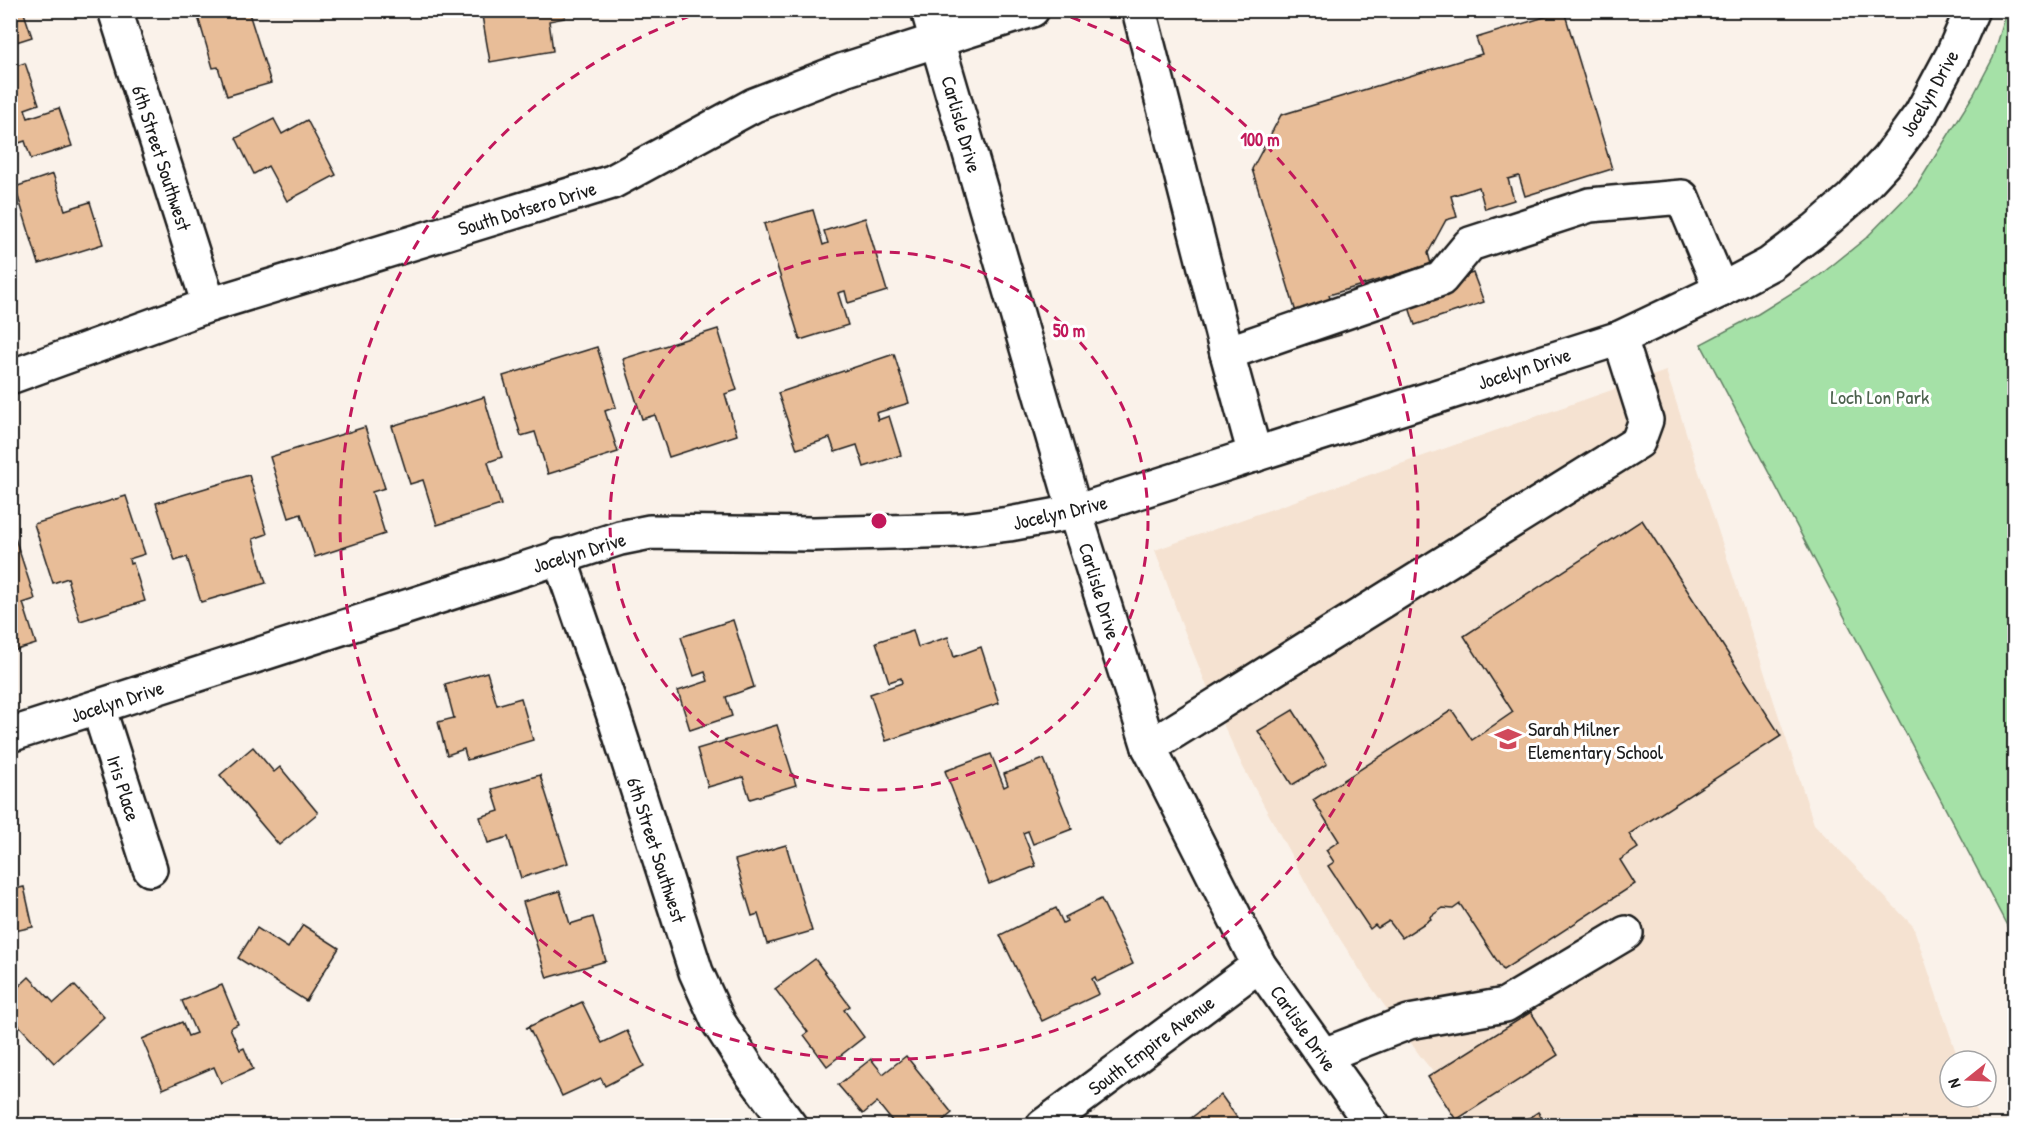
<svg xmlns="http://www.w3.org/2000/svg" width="2025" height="1136" font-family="'Patrick Hand',sans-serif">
  <rect width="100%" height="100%" fill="#faf2ea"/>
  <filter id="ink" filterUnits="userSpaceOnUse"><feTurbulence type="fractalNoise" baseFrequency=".0167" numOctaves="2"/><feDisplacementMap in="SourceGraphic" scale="12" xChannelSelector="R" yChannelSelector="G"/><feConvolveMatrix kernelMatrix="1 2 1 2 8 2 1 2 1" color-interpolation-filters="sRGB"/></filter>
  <g filter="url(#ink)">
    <!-- built -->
    <path fill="#f5e2d1" d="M 1666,371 L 1814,824 L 1913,926 L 1959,1061 L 1950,1061 L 1950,1097 L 1972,1097 L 1981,1125 L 1476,1125 L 1421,1057 L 1367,981 L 1317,903 L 1243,767 L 1217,711 L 1182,625 L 1155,550 Z"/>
    <!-- green -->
    <path fill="#a5e1a7" stroke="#607e62" stroke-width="1.5" d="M 2007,11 L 2014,11 L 2014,939 L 1701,344 L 1758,314 L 1819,276 L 1866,238 L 1916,187 L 1974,94 L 1993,58 Z"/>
    <!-- building -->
    <g fill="#e8bd98" stroke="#1c1c1c" stroke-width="1.5">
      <path d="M 10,10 L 23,10 L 32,37 L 10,44 Z"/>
      <path d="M 196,10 L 248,10 L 271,83 L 227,96 L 218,67 L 213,68 Z"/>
      <path d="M 481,10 L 564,10 L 565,18 L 549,21 L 553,51 L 490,62 Z"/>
      <path d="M 1564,11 L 1612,169 L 1525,196 L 1519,176 L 1508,179 L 1514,200 L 1485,209 L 1479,187 L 1451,196 L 1457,217 L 1446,220 L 1428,253 L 1431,264 L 1329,295 L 1341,335 L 1306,345 L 1252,169 L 1281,115 L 1482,54 L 1476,38 Z"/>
      <path d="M 25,63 L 39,104 L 25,109 L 28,118 L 59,108 L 72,146 L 31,159 L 25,141 L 10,146 L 10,68 Z"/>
      <path d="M 274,119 L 282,134 L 307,120 L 336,175 L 287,201 L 268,166 L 254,174 L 236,138 Z"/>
      <path d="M 53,174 L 65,210 L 90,202 L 103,244 L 39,264 L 15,187 Z"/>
      <path d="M 813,210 L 823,245 L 828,243 L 824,231 L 865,218 L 887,291 L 848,303 L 845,291 L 838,293 L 848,325 L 800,340 L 764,224 Z"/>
      <path d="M 1473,273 L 1484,302 L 1415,325 L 1405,295 Z"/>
      <path d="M 718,329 L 737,390 L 725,394 L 737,435 L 669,457 L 655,415 L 642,419 L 623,359 Z"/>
      <path d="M 597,347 L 616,407 L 605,411 L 618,452 L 548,474 L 535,432 L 521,436 L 503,376 Z"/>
      <path d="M 894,354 L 909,403 L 876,413 L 878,420 L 889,416 L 901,455 L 864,467 L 857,445 L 835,452 L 830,438 L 797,449 L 778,393 Z"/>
      <path d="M 484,397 L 502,457 L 488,462 L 501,505 L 437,525 L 423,480 L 410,484 L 392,426 Z"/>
      <path d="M 365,427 L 385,488 L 372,492 L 385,534 L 315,557 L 301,514 L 289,518 L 270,457 Z"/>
      <path d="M 249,475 L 267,534 L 253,539 L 266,583 L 201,602 L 187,557 L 175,561 L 156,503 Z"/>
      <path d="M 126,496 L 145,554 L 129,559 L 130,564 L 133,563 L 145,601 L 80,621 L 68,582 L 69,581 L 68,578 L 53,583 L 34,524 Z"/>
      <path d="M 1642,520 L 1781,736 L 1629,834 L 1638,848 L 1620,860 L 1635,884 L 1503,970 L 1460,904 L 1453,909 L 1443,908 L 1430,917 L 1431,919 L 1402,938 L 1389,921 L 1378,928 L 1375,925 L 1370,929 L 1328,866 L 1334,862 L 1326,850 L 1339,841 L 1313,800 L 1452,710 L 1472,740 L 1513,712 L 1464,636 Z"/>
      <path d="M 15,538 L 35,599 L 23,603 L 36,644 L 10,652 L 10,540 Z"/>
      <path d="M 733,620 L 754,687 L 726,697 L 732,716 L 690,730 L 678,691 L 708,681 L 705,672 L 694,676 L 681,637 Z"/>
      <path d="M 913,630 L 918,647 L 948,637 L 954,657 L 981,647 L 999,703 L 886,741 L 870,694 L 902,683 L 901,678 L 889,682 L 876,642 Z"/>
      <path d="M 487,672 L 497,705 L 521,698 L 533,740 L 467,760 L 464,749 L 447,755 L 438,722 L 454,718 L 445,684 Z"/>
      <path d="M 1293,710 L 1327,764 L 1292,785 L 1258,731 Z"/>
      <path d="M 777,725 L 796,785 L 750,799 L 743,777 L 708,787 L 697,749 Z"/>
      <path d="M 253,747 L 274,772 L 280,767 L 318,813 L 279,845 L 220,775 Z"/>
      <path d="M 991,754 L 1004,787 L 1008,785 L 1004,774 L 1044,759 L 1072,829 L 1033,844 L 1028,831 L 1023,833 L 1036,866 L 989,884 L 945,771 Z"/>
      <path d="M 540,775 L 568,863 L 521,878 L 508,837 L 488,843 L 480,817 L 499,811 L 492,789 Z"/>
      <path d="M 786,845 L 812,931 L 767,944 L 758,914 L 752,916 L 735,860 Z"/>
      <path d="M 24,887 L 33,927 L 10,932 L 10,890 Z"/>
      <path d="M 560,891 L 570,924 L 593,917 L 606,961 L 547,978 L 523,902 Z"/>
      <path d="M 1101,899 L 1133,964 L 1097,982 L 1095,977 L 1092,979 L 1099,994 L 1042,1021 L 1000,935 L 1056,908 L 1063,923 L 1067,921 L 1065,917 Z"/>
      <path d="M 303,925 L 339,948 L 306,1001 L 238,958 L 257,928 L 288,948 Z"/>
      <path d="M 815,959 L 850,1006 L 844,1010 L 864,1037 L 827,1066 L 804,1035 L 808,1032 L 775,989 Z"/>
      <path d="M 29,977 L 54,1003 L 74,985 L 104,1017 L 54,1063 L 10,1016 L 10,995 Z"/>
      <path d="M 222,985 L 238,1024 L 230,1028 L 240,1050 L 244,1048 L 253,1069 L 221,1083 L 214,1067 L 163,1089 L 142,1039 L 182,1022 L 188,1036 L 196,1033 L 182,1001 Z"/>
      <path d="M 582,1002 L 602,1043 L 627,1031 L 644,1066 L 605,1086 L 601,1078 L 562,1096 L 529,1028 L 526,1028 Z"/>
      <path d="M 1531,1012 L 1558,1055 L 1456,1120 L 1428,1077 Z"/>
      <path d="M 906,1056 L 952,1113 L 936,1126 L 896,1126 L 877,1102 L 863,1114 L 838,1085 L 871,1059 L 883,1074 Z"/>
      <path d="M 1221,1095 L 1243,1126 L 1188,1126 L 1186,1122 Z"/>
      <path d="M 1538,1112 L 1547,1126 L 1517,1126 Z"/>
    </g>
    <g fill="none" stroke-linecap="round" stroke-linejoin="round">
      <!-- minor casing -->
      <g stroke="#1c1c1c" stroke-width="38">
        <g id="minor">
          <path d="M 115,10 L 209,305"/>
          <path d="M 928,10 L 1075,512 L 1149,747 L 1259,965 L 1373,1126"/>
          <path d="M 1139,10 L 1227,353 L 1255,455"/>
          <path d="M 1227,353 L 1441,279 L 1470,244 L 1590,205 L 1682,197 L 1721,290"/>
          <path d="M 10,377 L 209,305 L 612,182 L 754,105 L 844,70 L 1032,10"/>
          <path d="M 559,556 L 613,713 L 696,972 L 719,1023 L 751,1073 L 790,1126"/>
          <path d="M 98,707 L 150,869"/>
          <path d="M 10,735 L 620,538 L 650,532 L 814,534 L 961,530 L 1009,524 L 1075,512 L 1620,338 L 1721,290 L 1770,264 L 1815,230 L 1852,198 L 1888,159 L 1921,114 L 1952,56 L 1972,10"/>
          <path d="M 1149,747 L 1638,442 L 1646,420 L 1620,338"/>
          <path d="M 1324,1055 L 1409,1022 L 1505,1005 L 1626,933"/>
          <path d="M 1043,1126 L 1259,965"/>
        </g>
      </g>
      <!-- minor -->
      <use href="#minor" stroke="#fff" stroke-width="33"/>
    </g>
  </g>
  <!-- distance rings -->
  <g fill="none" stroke="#c2185b" stroke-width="3" stroke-dasharray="10 8">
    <circle cx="879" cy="521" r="269"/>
    <path d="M1054 11A539 539 0 1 1 704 11"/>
  </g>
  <!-- icons -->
  <defs>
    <g id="school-bare" transform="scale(2.07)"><path d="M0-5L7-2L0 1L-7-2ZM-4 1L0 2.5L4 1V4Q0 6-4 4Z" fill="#d1495b" stroke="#fff" stroke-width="2.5" paint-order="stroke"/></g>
  </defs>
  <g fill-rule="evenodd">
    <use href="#school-bare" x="1508" y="739"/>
  </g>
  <g text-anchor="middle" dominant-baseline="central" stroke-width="6" stroke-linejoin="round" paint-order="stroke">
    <!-- street labels -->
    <g font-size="20" fill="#1c1c1c" stroke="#fff">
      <text transform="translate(1929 93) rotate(-60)">Jocelyn Drive</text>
      <text transform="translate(962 124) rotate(74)">Carlisle Drive</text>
      <text transform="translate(162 158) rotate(72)">6th Street Southwest</text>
      <text transform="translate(527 208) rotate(-17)">South Dotsero Drive</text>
      <text transform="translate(1524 368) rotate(-18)">Jocelyn Drive</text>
      <text transform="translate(1060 512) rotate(-13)">Jocelyn Drive</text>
      <text transform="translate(579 552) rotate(-17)">Jocelyn Drive</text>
      <text transform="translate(1100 591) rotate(73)">Carlisle Drive</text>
      <text transform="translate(117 701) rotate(-18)">Jocelyn Drive</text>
      <text transform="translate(124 788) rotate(72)">Iris Place</text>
      <text transform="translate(657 850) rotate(72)">6th Street Southwest</text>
      <text transform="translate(1304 1028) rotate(55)">Carlisle Drive</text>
      <text transform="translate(1151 1045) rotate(-37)">South Empire Avenue</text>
    </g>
    <!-- park labels -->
    <g font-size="20" fill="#4c614d" stroke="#fff">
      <text x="1880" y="396">Loch Lon Park</text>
    </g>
    <!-- poi labels -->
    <g font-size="20" fill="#1c1c1c" stroke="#fff" text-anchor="start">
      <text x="1528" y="728">Sarah Milner<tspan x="1528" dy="23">Elementary School</tspan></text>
    </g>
  </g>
  <circle cx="879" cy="521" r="9" fill="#c2185b" stroke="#fff" stroke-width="3"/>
  <g font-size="18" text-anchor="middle" font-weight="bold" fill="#c2185b" stroke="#fff" stroke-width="6" stroke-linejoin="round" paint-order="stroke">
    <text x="1260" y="146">100 m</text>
    <text x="1069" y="337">50 m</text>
  </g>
  <!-- margin -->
  <rect width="2025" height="1136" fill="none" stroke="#fff" stroke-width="36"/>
  <rect x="18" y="18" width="1989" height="1100" fill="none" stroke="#1c1c1c" stroke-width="2" filter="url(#ink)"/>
  <!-- north arrow -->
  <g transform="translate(1968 1079) rotate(252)"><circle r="28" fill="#ffffff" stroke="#a4a4a4" stroke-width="1.5"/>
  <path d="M0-4.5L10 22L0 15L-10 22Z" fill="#d1495b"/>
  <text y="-9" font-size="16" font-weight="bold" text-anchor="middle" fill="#1c1c1c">N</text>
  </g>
</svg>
